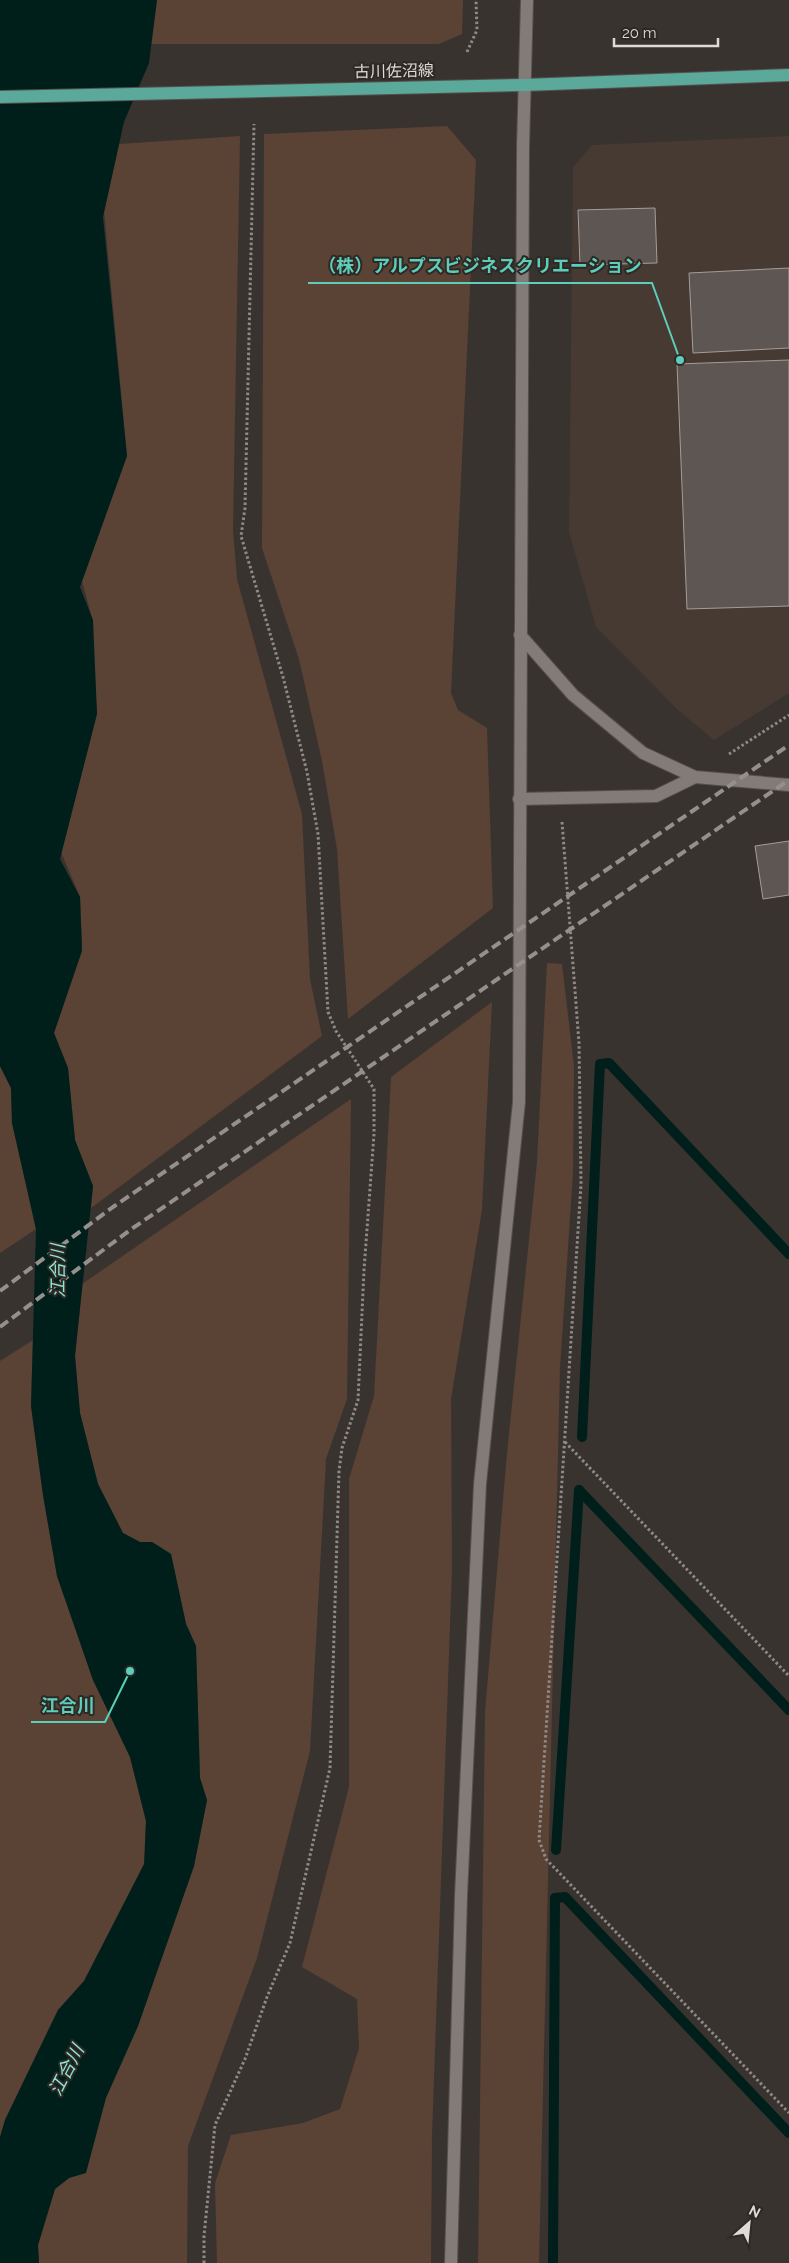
<svg xmlns="http://www.w3.org/2000/svg" width="789" height="2263" font-family="Raleway,'Noto Sans JP',sans-serif">
  <rect width="100%" height="100%" fill="#393330"/>
  <!-- built -->
  <path fill="#463a33" d="M 789,136 L 789,693 L 714,740 L 679,711 L 596,627 L 569,532 L 573,167 L 592,145 Z"/>
  <!-- green -->
  <g fill="#5a4235">
    <path d="M 157,0 L 463,0 L 462,34 L 439,44 L 151,44 Z"/>
    <path d="M 447,126 L 476,160 L 451,693 L 458,710 L 487,728 L 493,908 L 348,1019 L 337,849 L 322,761 L 299,659 L 262,548 L 264,134 Z"/>
    <path d="M 240,136 L 233,529 L 237,579 L 302,814 L 310,979 L 322,1036 L 91,1208 L 93,1186 L 75,1140 L 68,1068 L 54,1033 L 82,943 L 80,897 L 61,852 L 97,714 L 91,614 L 82,581 L 127,456 L 104,211 L 119,144 Z"/>
    <path d="M 547,963 L 562,964 L 574,1066 L 573,1173 L 560,1368 L 539,2263 L 478,2263 L 485,1712 L 507,1453 L 537,1162 Z"/>
    <path d="M 492,1002 L 482,1210 L 451,1399 L 452,1569 L 432,2135 L 431,2263 L 217,2263 L 215,2183 L 231,2135 L 303,2123 L 340,2109 L 359,2048 L 357,1999 L 302,1967 L 349,1787 L 349,1479 L 374,1396 L 391,1077 Z"/>
    <path d="M 0,1066 L 11,1088 L 12,1123 L 36,1229 L 0,1253 Z"/>
    <path d="M 351,1099 L 347,1399 L 326,1459 L 310,1751 L 257,1958 L 188,2146 L 187,2263 L 39,2263 L 38,2245 L 55,2189 L 69,2178 L 138,2026 L 194,1866 L 207,1800 L 200,1778 L 196,1646 L 186,1624 L 171,1554 L 152,1542 L 140,1542 L 123,1533 L 98,1484 L 80,1413 L 75,1356 L 82,1284 Z"/>
    <path d="M 33,1340 L 31,1406 L 43,1495 L 57,1576 L 93,1680 L 130,1757 L 146,1821 L 145,1864 L 84,1981 L 58,2010 L 5,2120 L 0,2137 L 0,1361 Z"/>
  </g>
  <!-- water -->
  <path fill="#011f1a" d="M 0,0 L 157,0 L 149,63 L 124,122 L 103,217 L 127,456 L 80,587 L 93,620 L 97,714 L 60,859 L 80,897 L 82,951 L 54,1033 L 68,1068 L 75,1140 L 93,1186 L 75,1356 L 80,1413 L 98,1484 L 123,1533 L 140,1542 L 152,1542 L 171,1554 L 186,1624 L 196,1646 L 200,1778 L 207,1800 L 194,1866 L 138,2026 L 106,2098 L 86,2173 L 69,2178 L 55,2189 L 38,2245 L 39,2263 L 0,2263 L 0,2137 L 5,2120 L 58,2010 L 84,1981 L 144,1864 L 146,1821 L 130,1757 L 93,1680 L 57,1576 L 43,1495 L 31,1406 L 36,1229 L 12,1123 L 11,1088 L 0,1066 Z"/>
  <g fill="none" stroke-linecap="round" stroke-linejoin="round">
    <!-- stream -->
    <g stroke="#011f1a" stroke-width="10">
      <path d="M 582,1437 L 600,1064 L 609,1063 L 789,1254"/>
      <path d="M 579,1490 L 789,1710"/>
      <path d="M 556,1850 L 579,1490"/>
      <path d="M 553,2263 L 555,1898 L 565,1897 L 789,2133"/>
    </g>
  </g>
  <!-- building -->
  <g fill="#5d5652" stroke="#a59d99">
    <path d="M 655,208 L 657,263 L 580,265 L 578,210 Z"/>
    <path d="M 789,268 L 789,348 L 693,353 L 689,273 Z"/>
    <path d="M 789,360 L 789,606 L 687,609 L 677,364 Z"/>
    <path d="M 789,841 L 789,895 L 763,899 L 755,846 Z"/>
  </g>
  <g fill="none" stroke-linecap="round" stroke-linejoin="round">
    <!-- minor casing -->
    <g stroke="#55504e" stroke-width="14">
      <g id="minor">
        <path d="M 520,635 L 573,695 L 643,753 L 695,777 L 789,785"/>
        <path d="M 519,799 L 656,796 L 695,777"/>
        <path d="M 451,2263 L 461,1896 L 480,1484 L 519,1102 L 523,147 L 527,0"/>
      </g>
    </g>
    <!-- major casing -->
    <g stroke="#55504e" stroke-width="14">
      <path id="major" d="M 0,97 L 524,85 L 789,75"/>
    </g>
    <!-- path -->
    <g stroke="#8f8a88" stroke-width="3" stroke-dasharray="2.5 2.5" stroke-linecap="butt">
      <path d="M 467,52 L 477,30 L 476,0"/>
      <path d="M 729,754 L 789,715"/>
      <path d="M 562,822 L 579,1043 L 581,1184 L 539,1840 L 546,1859 L 789,2113"/>
      <path d="M 565,1442 L 789,1676"/>
      <path d="M 204,2263 L 204,2236 L 215,2125 L 245,2059 L 267,1997 L 290,1943 L 330,1768 L 339,1471 L 342,1448 L 358,1400 L 364,1270 L 374,1134 L 374,1089 L 336,1031 L 328,1012 L 318,834 L 307,772 L 283,677 L 241,536 L 245,508 L 254,124"/>
    </g>
    <!-- minor -->
    <use href="#minor" stroke="#827b77" stroke-width="12"/>
    <!-- major -->
    <use href="#major" stroke="#5aa99a" stroke-width="12"/>
    <!-- rail -->
    <g stroke="#95908d" stroke-width="4" stroke-dasharray="10 5" stroke-linecap="butt">
      <path d="M 0,1291 L 113,1207 L 789,745"/>
      <path d="M 0,1327 L 130,1230 L 789,780"/>
    </g>
  </g>
  <g text-anchor="middle" dominant-baseline="central" stroke-width="4" stroke-linejoin="round" paint-order="stroke">
    <!-- street labels -->
    <g font-size="16" fill="#dedad8" stroke="#2f2926">
      <text transform="translate(394 71) rotate(-1)">古川佐沼線</text>
    </g>
    <!-- water labels -->
    <g font-size="18" font-style="italic" fill="#8be8d5" stroke="#2f2926">
      <text transform="translate(57 1271) rotate(-90)">江合川</text>
      <text transform="translate(66 2070) rotate(-63)">江合川</text>
    </g>
  </g>
  <!-- callouts -->
  <path fill="none" stroke="#5cceba" stroke-width="2" d="M680 360L652 283H308M130 1671L105 1722H31"/>
  <g fill="#5cceba" stroke="#2f2926" stroke-width="2">
    <circle cx="680" cy="360" r="5"/>
    <circle cx="130" cy="1671" r="5"/>
  </g>
  <g font-size="18" text-anchor="middle" font-weight="bold" fill="#5cceba" stroke="#2f2926" stroke-width="4" stroke-linejoin="round" paint-order="stroke">
    <text x="480" y="272">（株）アルプスビジネスクリエーション</text>
    <text x="68" y="1712">江合川</text>
  </g>
  <!-- north arrow -->
  <g transform="translate(749 2223) rotate(27)" stroke="#2f2926" stroke-width="4" paint-order="stroke">
  <path d="M0-4L9 19L0 12L-9 19Z" fill="#dedad8"/>
  <text y="-8" font-size="14" font-weight="bold" text-anchor="middle" fill="#dedad8">N</text>
  </g>
  <!-- scale -->
  <path d="M614 38v8h104v-8" fill="none" stroke="#dedad8" stroke-width="2.5"/>
  <text x="622" y="38" font-size="15" fill="#dedad8" stroke="#2f2926" stroke-width="4" paint-order="stroke">20 m</text>
</svg>
